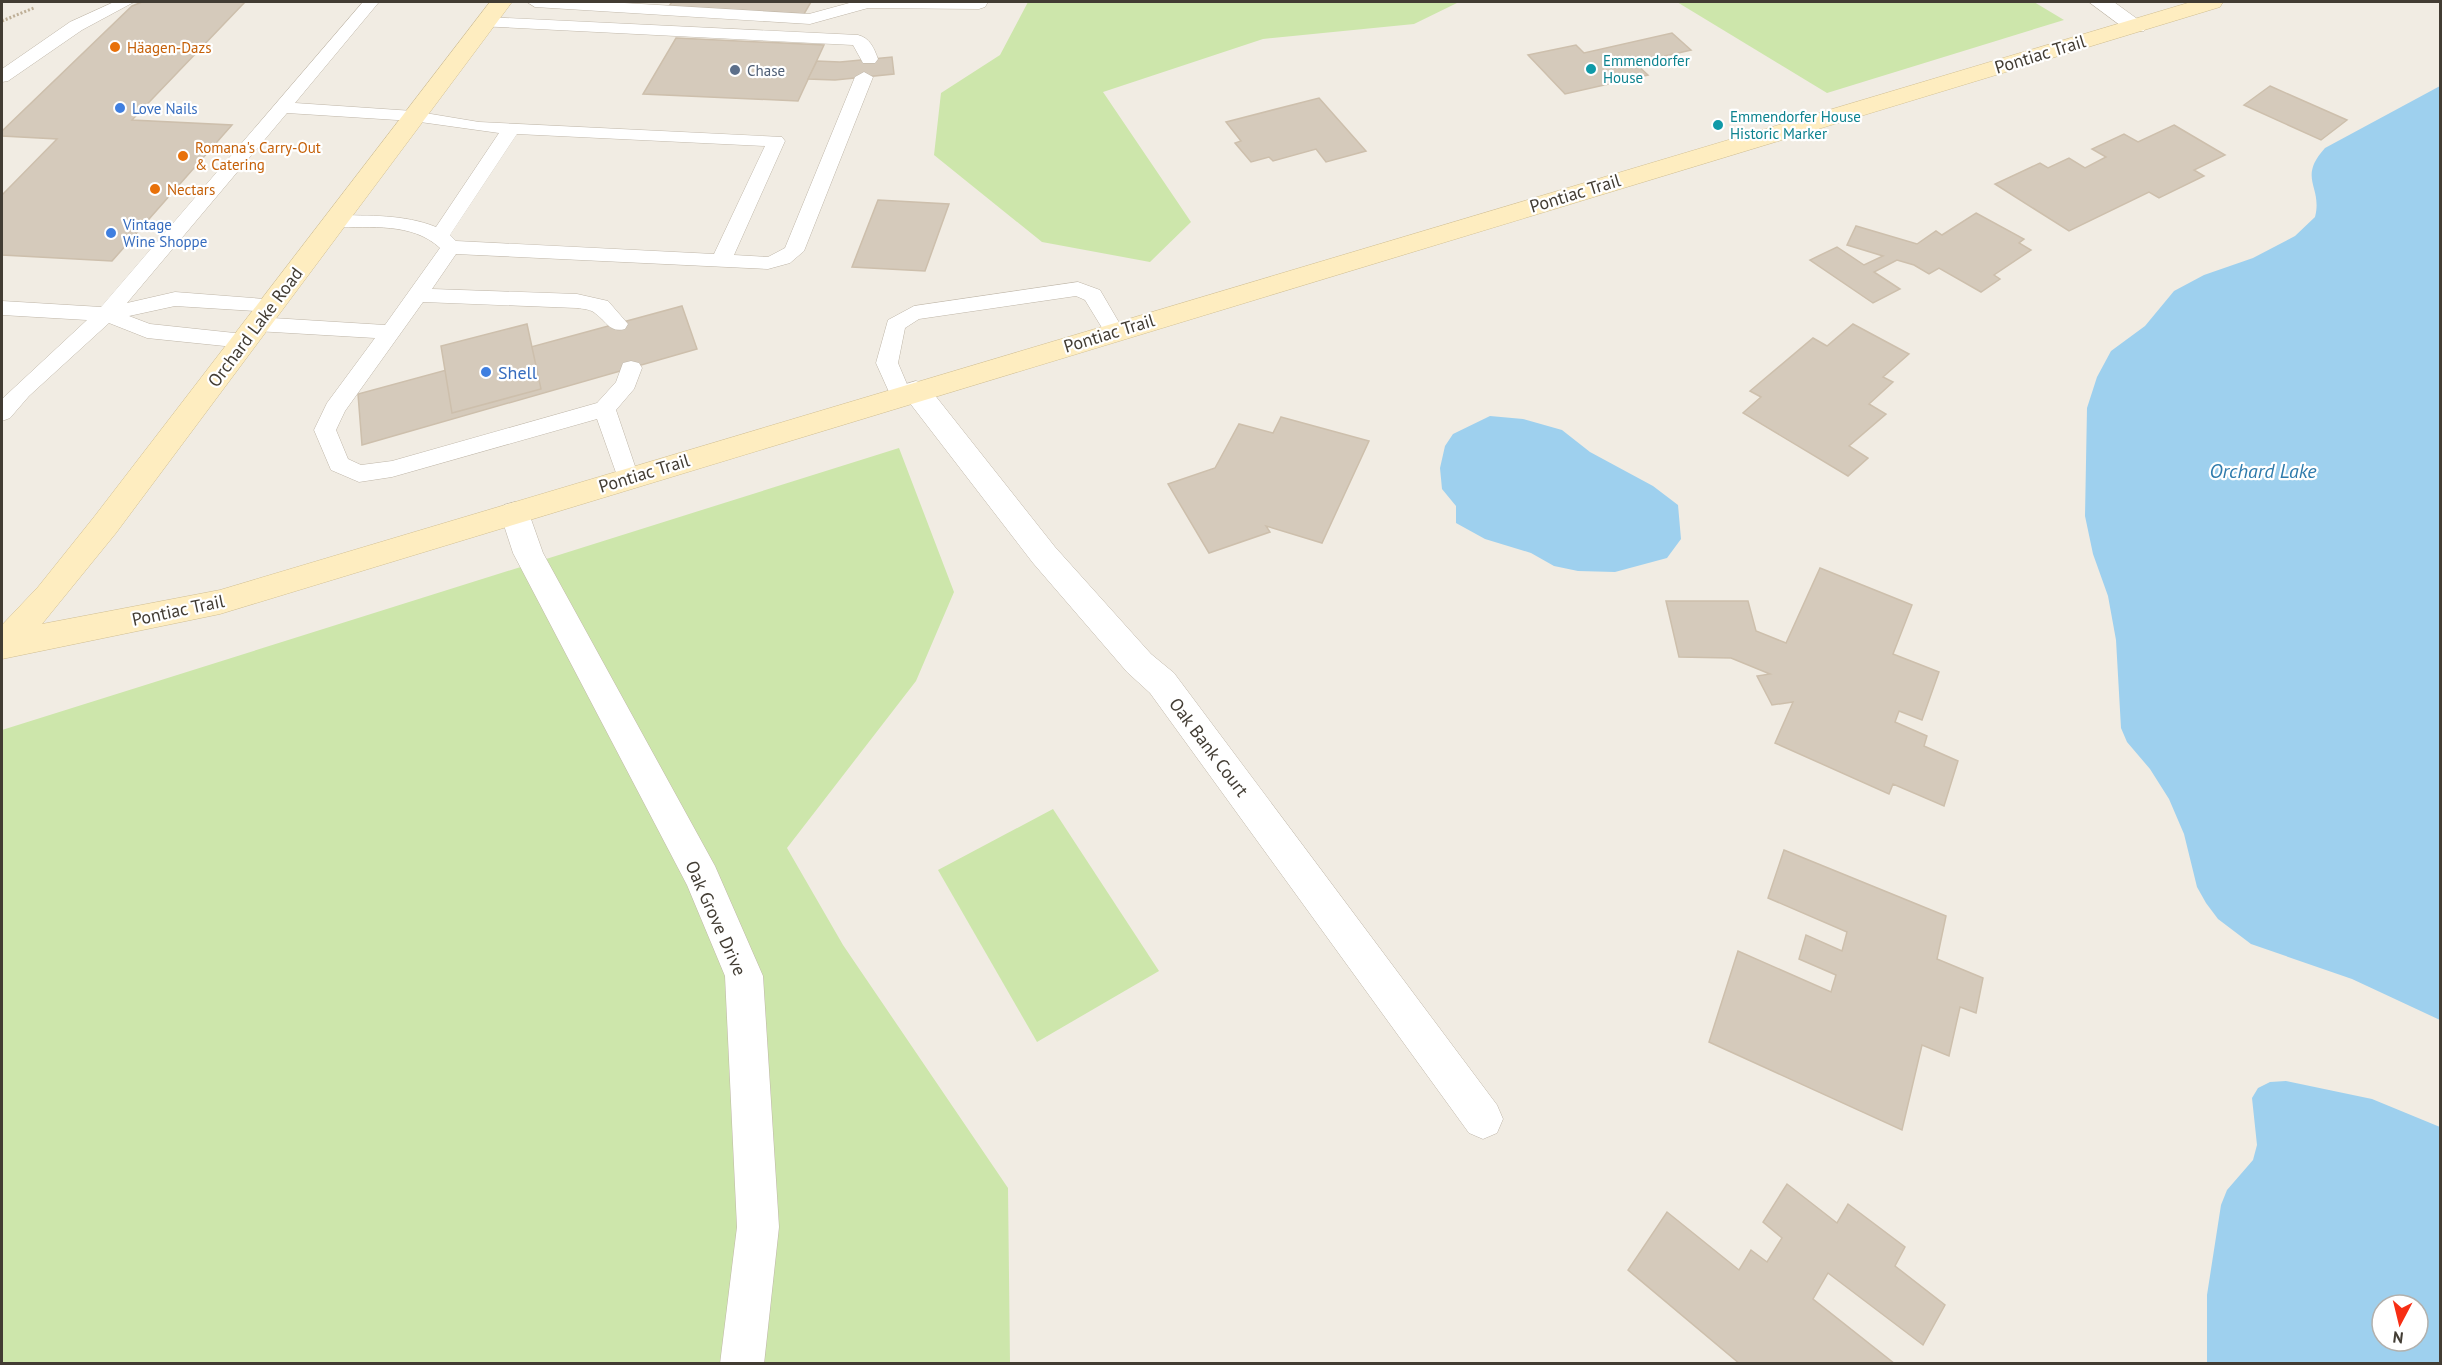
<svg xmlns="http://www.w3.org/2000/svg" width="2442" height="1365" font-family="'PT Sans',sans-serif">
  <rect width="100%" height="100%" fill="#f1ece3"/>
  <!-- green -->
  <g fill="#cde6ab">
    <path d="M 1028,2 L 1459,2 L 1414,24 L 1263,39 L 1103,92 L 1191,222 L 1150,262 L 1042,242 L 934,155 L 941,93 L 1000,55 Z"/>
    <path d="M 1677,2 L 2034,2 L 2064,20 L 1827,93 Z"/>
    <path d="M 899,448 L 954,592 L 916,681 L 787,848 L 843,945 L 1008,1188 L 1010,1363 L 2,1363 L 2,730 Z"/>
    <path d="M 1053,809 L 1159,971 L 1037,1042 L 938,870 Z"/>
  </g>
  <!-- water -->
  <g fill="#9ed0ee" fill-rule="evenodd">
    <path d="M 2440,86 L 2440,1020 L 2352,979 L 2251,944 L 2218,919 L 2206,903 L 2197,887 L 2184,834 L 2169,799 L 2150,769 L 2127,742 L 2121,728 L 2116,640 L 2108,596 L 2093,554 L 2085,516 L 2087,408 L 2097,377 L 2111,351 L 2145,326 L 2174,291 L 2204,275 L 2253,258 L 2295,236 L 2315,217 C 2323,186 2297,179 2325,148 Z"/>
    <path d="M 1490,416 L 1523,419 L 1562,430 L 1590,452 L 1653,486 L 1678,505 L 1681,539 L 1667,558 L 1615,572 L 1578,571 L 1554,566 L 1531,553 L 1485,539 L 1456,523 L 1456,506 L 1442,489 L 1440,468 L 1445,446 L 1453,434 Z"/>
    <path d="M 2286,1081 L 2372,1099 L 2440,1127 L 2440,1363 L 2207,1363 L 2207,1295 L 2221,1205 L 2227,1190 L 2253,1160 L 2257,1145 L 2252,1098 L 2258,1088 L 2270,1082 ZM 2382,1305 L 2418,1305 L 2418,1341 L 2382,1341 Z"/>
  </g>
  <!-- building -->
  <g fill="#d5cabb" stroke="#cdbfac" stroke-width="1.5">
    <path d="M 142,2 L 245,2 L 132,120 L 232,125 L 112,261 L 2,255 L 2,195 L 57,139 L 2,136 L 2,131 L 132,6 Z"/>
    <path d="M 672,2 L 811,2 L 804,14 L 669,6 Z"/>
    <path d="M 1672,33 L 1691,50 L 1635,63 L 1648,75 L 1565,94 L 1528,55 L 1576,45 L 1584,53 Z"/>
    <path d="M 676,38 L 824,45 L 798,101 L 643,94 Z"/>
    <path d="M 892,57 L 894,74 L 835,80 L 808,79 L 817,61 L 840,62 Z"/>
    <path d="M 2270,86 L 2347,120 L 2321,140 L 2244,105 Z"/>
    <path d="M 1319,98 L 1366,151 L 1326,162 L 1316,149 L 1273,161 L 1269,157 L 1251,162 L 1235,143 L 1241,141 L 1226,122 Z"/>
    <path d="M 2174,125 L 2225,155 L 2194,170 L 2204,176 L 2159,198 L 2149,192 L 2069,231 L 1995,184 L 2040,163 L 2048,168 L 2069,158 L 2085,168 L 2106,157 L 2092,149 L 2124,134 L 2138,142 Z"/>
    <path d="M 878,200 L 949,204 L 925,271 L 852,267 Z"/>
    <path d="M 1976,213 L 2024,239 L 2019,243 L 2031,250 L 1994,275 L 2000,279 L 1981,292 L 1939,268 L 1929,274 L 1914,265 L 1897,260 L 1874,272 L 1900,289 L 1873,303 L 1810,260 L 1837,247 L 1864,265 L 1883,256 L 1847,245 L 1856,226 L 1917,244 L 1936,231 L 1942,235 Z"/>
    <path d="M 682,306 L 697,349 L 362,445 L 358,394 Z"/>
    <path d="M 527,324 L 541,389 L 452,413 L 441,346 Z"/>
    <path d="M 1853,324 L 1909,354 L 1883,377 L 1893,382 L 1869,404 L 1886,414 L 1849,446 L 1868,458 L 1848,476 L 1743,413 L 1761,397 L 1750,391 L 1813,338 L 1827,346 Z"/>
    <path d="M 1281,417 L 1369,441 L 1322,543 L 1266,526 L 1270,532 L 1209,553 L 1168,484 L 1215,468 L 1239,424 L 1273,433 Z"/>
    <path d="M 1820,568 L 1912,605 L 1893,654 L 1939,672 L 1922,720 L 1899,711 L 1895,722 L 1927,736 L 1924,746 L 1958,761 L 1944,806 L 1893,784 L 1889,794 L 1775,743 L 1793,702 L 1772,705 L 1757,676 L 1770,674 L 1731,658 L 1679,657 L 1666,601 L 1748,601 L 1756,631 L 1786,643 Z"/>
    <path d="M 1784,850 L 1946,916 L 1937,959 L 1983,978 L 1976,1013 L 1960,1007 L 1949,1056 L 1922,1045 L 1902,1130 L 1709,1042 L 1738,951 L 1831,992 L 1836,975 L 1799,959 L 1806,935 L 1842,951 L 1847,932 L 1768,898 Z"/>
    <path d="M 1787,1184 L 1837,1223 L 1848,1204 L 1905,1247 L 1895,1266 L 1945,1305 L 1923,1345 L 1828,1273 L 1813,1299 L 1895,1364 L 1740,1364 L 1628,1270 L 1667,1212 L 1739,1270 L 1751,1250 L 1767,1262 L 1782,1238 L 1763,1222 Z"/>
  </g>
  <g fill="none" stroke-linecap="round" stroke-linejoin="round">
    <!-- lane casing -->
    <g stroke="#bfb6a8" stroke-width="1">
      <g id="lane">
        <path d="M 114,2 L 134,2 L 82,30 L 8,81 L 2,82 L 2,69 L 70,22 Z"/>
        <path d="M 363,2 L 379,2 L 295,103 L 413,111 L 479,122 L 782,137 L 785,141 L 734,255 L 768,257 L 785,248 L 855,77 L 864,72 L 873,77 L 804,251 L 790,263 L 768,269 L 456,254 L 432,289 L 577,294 L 608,301 L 628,324 L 625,329 C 610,333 607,322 596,314 C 591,309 583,309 577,308 L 423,302 L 345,411 L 336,430 L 348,459 L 361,465 L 392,461 L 597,403 L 616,382 L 623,363 L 631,361 L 639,363 L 642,368 L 634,389 L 616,410 L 639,478 L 636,484 L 628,486 L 620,484 L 597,419 L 392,477 L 359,482 L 331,470 L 314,430 L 327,403 L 375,338 L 256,331 L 249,329 L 246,324 L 249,319 L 256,317 L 385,325 L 440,248 C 412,222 370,228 335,227 L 328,225 L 325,221 L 328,217 L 335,215 C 369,216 404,214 436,227 L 499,133 L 413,121 L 287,113 L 127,303 L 175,292 L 278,300 L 281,305 L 278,310 L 271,312 L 175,306 L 129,316 L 150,324 L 244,334 L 251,336 L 254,341 L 251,346 L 244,348 L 147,338 L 109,323 L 29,396 L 10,418 L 2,421 L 2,399 L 87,320 L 2,315 L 2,301 L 101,307 ZM 517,134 L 765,146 L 714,254 L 456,241 L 450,235 Z"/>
        <path d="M 527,2 L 607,2 L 809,14 L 853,2 L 988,2 L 985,7 L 979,9 L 868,8 L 810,24 L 535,7 Z"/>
        <path d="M 485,17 L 858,35 C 870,38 874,48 878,59 L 875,63 L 863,63 L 853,45 L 479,26 L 477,22 L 479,18 Z"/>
        <path d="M 1078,282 L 1100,290 L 1124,331 L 1121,336 L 1107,336 L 1085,300 L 1076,296 L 919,319 L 905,328 L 898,363 L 912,396 L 909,401 L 901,404 L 893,401 L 876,363 L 888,320 L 914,306 Z"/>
      </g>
    </g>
    <!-- street casing -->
    <g stroke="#bfb6a8" stroke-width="1">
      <g id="street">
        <path d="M 2089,2 L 2114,2 L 2147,26 L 2144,31 L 2128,31 Z"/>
        <path d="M 916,381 L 926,384 L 1055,547 L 1151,654 L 1174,673 L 1497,1105 L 1503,1119 L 1497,1133 L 1483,1139 L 1469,1133 L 1150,693 L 1127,672 L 1033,563 L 906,398 L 902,391 L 906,384 Z"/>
        <path d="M 515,502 L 526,505 L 543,553 L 715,866 L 763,976 L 779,1227 L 764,1364 L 720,1364 L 737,1227 L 725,976 L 687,885 L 513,553 L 500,513 L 504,505 Z"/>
      </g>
    </g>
    <!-- secondary casing -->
    <g stroke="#d1bf92" stroke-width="1">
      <path id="secondary" d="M 490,2 L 512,2 L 116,533 L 42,624 L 220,590 L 2191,2 L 2223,2 L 2220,7 L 220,614 L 2,659 L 2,625 L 38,587 L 94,517 Z"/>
    </g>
    <!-- path -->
    <path stroke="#beaf97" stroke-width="3" stroke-dasharray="2 2" stroke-linecap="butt" d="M 2,21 L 34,8"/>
    <!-- lane -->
    <use href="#lane" fill="#fff" fill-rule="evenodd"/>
    <!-- street -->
    <use href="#street" fill="#fff" fill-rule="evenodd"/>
    <!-- secondary -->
    <use href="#secondary" fill="#feedc0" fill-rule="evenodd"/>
  </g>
  <!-- markers -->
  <g fill="#e8710a" stroke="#fff" stroke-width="2">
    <circle cx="115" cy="47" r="6"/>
    <circle cx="183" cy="156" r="6"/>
    <circle cx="155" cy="189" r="6"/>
  </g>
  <g fill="#0f9aa8" stroke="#fff" stroke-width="2">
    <circle cx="1591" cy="69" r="6"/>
    <circle cx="1718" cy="125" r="6"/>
  </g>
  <circle fill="#5c6f8a" stroke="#fff" stroke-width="2" cx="735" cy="70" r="6"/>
  <g fill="#3f7fe0" stroke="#fff" stroke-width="2">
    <circle cx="120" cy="108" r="6"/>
    <circle cx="111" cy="233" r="6"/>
    <circle cx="486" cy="372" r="6"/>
  </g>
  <g text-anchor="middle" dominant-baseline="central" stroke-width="4.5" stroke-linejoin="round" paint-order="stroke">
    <!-- far-food labels -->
    <g font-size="15" fill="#c56008" stroke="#fff" text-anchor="start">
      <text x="127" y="47">Häagen-Dazs</text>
      <text x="195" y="147">Romana's Carry-Out<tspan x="195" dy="17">&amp; Catering</tspan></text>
      <text x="167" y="189">Nectars</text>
    </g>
    <!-- far-culture labels -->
    <g font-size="15" fill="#0d838f" stroke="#fff" text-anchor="start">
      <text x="1603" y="60">Emmendorfer<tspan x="1603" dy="17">House</tspan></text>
      <text x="1730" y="116">Emmendorfer House<tspan x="1730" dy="17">Historic Marker</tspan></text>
    </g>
    <!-- far-service labels -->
    <g font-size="15" fill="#4e5e75" stroke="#fff" text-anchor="start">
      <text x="747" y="70">Chase</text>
    </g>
    <!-- far-shop labels -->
    <g font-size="15" fill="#366cbe" stroke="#fff" text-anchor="start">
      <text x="132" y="108">Love Nails</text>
      <text x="123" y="224">Vintage<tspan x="123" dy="17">Wine Shoppe</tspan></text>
    </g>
    <!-- street labels -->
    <g font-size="18" fill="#423c33" stroke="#fff">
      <text transform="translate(2040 54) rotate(-17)">Pontiac Trail</text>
      <text transform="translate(1575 193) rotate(-17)">Pontiac Trail</text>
      <text transform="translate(255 327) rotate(-53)">Orchard Lake Road</text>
      <text transform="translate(1109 333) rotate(-17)">Pontiac Trail</text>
      <text transform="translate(644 473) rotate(-17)">Pontiac Trail</text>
      <text transform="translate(178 610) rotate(-12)">Pontiac Trail</text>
      <text transform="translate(1209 747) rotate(53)">Oak Bank Court</text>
      <text transform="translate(716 918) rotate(66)">Oak Grove Drive</text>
    </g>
    <!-- shop labels -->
    <g font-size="18" fill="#366cbe" stroke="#fff" text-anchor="start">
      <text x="498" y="372">Shell</text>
    </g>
    <!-- water labels -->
    <g font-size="20" font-style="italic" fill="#2f7bac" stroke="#fff">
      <text x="2263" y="471">Orchard Lake</text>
    </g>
  </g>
  <!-- border -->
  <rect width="2442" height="1365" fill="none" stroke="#423c33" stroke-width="6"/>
  <!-- north arrow -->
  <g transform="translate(2400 1323) rotate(187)"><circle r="28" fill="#ffffff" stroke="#b3b1ad" stroke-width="1.5"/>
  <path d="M0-4.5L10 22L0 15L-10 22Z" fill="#f72e14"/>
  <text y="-9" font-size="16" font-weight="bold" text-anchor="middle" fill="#423c33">N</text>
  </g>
</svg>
